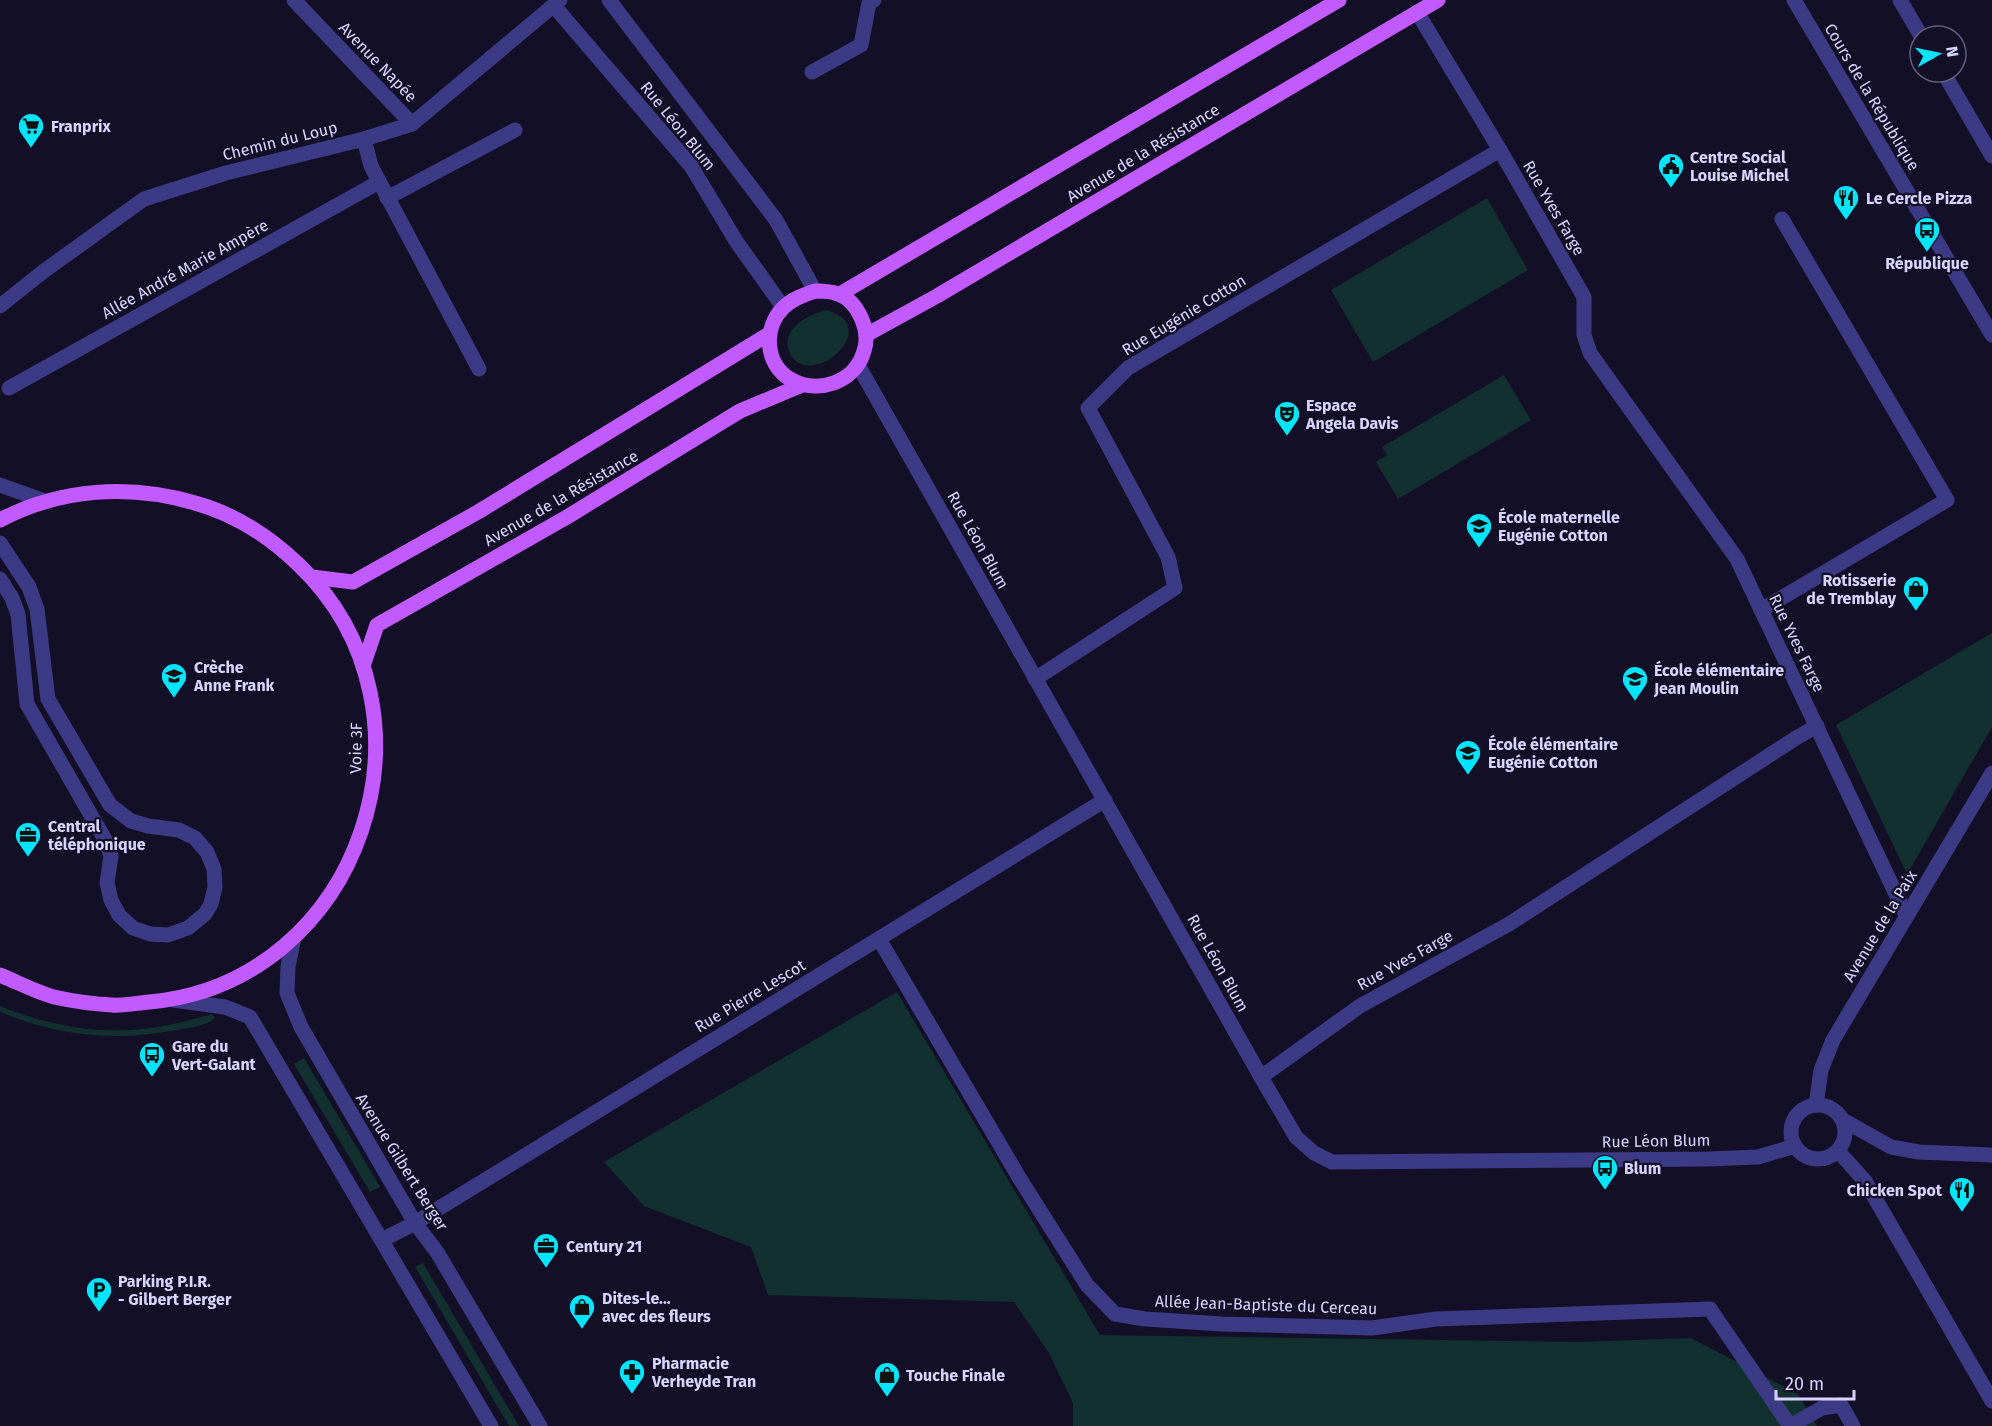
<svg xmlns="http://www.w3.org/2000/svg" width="1992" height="1426" font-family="'Fira Sans',sans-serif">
  <rect width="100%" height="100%" fill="#130f26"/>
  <!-- green -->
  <g fill="#12302f">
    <path d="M 1487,198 L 1528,270 L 1373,362 L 1331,290 Z"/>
    <path d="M 826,310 C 878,324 829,375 801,364 C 795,362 791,356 789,351 C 781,328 808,315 826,310 Z"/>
    <path d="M 1504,375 L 1531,420 L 1398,499 L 1376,462 L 1387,455 L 1382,447 Z"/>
    <path d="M 1992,633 L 1992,727 L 1909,871 L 1906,872 L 1836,725 Z"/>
    <path d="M 897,992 L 1100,1335 L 1579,1342 L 1691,1338 L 1798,1394 L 1817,1426 L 1073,1426 L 1073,1403 L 1049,1353 L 1014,1302 L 768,1295 L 751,1247 L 644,1206 L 604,1162 Z"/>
    <path d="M 0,1006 C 76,1036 134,1038 212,1014 L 215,1018 C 206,1026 188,1028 176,1030 C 115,1042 58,1036 0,1012 Z"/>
    <path d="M 304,1058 L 380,1187 L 370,1192 L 294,1064 Z"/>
    <path d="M 423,1263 L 519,1426 L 509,1426 L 415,1267 Z"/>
  </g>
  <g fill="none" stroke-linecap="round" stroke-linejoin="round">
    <!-- minor -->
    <g stroke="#3d3a85" stroke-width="15">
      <path d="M 294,0 L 412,124"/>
      <path d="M 609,0 L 776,220 L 815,291"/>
      <path d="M 1794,0 L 1992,335"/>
      <path d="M 1900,0 L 1921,36"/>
      <path d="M 554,6 L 691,166 L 736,241 L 783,307"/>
      <path d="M 1417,12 L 1500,150 L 1584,297 L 1584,335 L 1590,353 L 1737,559 L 1906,915"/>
      <path d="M 812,72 L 861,45 L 869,3 L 874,0"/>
      <path d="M 1943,72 L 1992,156"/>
      <path d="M 364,139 L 371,166 L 479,369"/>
      <path d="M 387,198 L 515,130"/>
      <path d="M 0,306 L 44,271 L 144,199 L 226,173 L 364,139 L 412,124 L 560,0"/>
      <path d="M 858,365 L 1261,1077 L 1296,1137 L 1314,1153 L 1332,1162 L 1707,1159 L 1758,1157 L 1795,1146"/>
      <path d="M 9,388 L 379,182"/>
      <path d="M 0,485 L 45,501"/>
      <path d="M 0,543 L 29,587 L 37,609 L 48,699 L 110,805 L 131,821 L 148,826 L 179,830 L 195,838 L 207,852 L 214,869 L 215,887 L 211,904 L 205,914 L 188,928 L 168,935 L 150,934 L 133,928 L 119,915 L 111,900 L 107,883 L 111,856 L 107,843 L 27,704 L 18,614 L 12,598 L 0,579"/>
      <path d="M 1761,610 L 1947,500 L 1782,219"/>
      <path d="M 1035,679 L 1175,588 L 1168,557 L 1088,408 L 1128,368 L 1500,150"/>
      <path d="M 294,937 L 288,967 L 287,993 L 301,1027 L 415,1223 L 437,1252 L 540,1426"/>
      <path d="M 879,939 L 1020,1179 L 1087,1285 L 1115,1314 L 1145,1319 L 1222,1324 L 1372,1328 L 1436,1319 L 1710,1309 L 1790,1426 L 1822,1408 L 1841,1405 L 1853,1426"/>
      <path d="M 173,1000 L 225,1007 L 250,1017 L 491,1426"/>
      <path d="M 1261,1077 L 1360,1006 L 1509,924 L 1796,738 L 1817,726"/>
      <path d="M 1816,1105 L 1821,1070 L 1833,1040 L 1992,773"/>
      <circle cx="1818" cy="1132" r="27"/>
      <path d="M 1843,1120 L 1891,1147 L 1919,1152 L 1992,1155"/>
      <path d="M 1838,1151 L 1865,1181 L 1992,1401"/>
      <path d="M 382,1240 L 415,1223 L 1105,800"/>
    </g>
    <!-- major -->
    <g stroke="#c25bff" stroke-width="15">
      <path d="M 815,291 C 823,291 831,291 838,294 C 858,301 871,331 864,351 C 855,383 817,395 790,379 C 765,364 763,328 783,308 C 792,299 804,295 815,291 Z"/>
      <path d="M 840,294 L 1339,0"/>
      <path d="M 866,335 L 937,296 L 1438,0"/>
      <path d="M 0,520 C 61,488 130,484 195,503 C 235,514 270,537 299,565 C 452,711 362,983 149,1002 C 137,1003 124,1006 112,1005 C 94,1004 72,1001 54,997 C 36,992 17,982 0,975"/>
      <path d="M 312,577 L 353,582 L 478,512 L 769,334"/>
      <path d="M 363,666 L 377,625 L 567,517 L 740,411 L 802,385"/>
    </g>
  </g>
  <!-- icons -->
  <defs>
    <g id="supermarket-pin" transform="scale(1.35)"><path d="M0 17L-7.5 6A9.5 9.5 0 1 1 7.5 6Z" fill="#00e5ff" stroke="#130f26"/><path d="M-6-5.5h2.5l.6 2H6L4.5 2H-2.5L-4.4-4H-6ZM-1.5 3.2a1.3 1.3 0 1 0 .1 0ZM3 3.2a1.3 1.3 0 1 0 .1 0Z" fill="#111"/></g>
    <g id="civic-pin" transform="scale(1.35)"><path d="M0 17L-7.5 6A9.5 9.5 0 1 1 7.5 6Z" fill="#00e5ff" stroke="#130f26"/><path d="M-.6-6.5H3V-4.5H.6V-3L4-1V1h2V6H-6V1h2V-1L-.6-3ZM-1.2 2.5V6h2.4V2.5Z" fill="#111"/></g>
    <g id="restaurant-pin" transform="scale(1.35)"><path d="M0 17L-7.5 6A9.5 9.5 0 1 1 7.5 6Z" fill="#00e5ff" stroke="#130f26"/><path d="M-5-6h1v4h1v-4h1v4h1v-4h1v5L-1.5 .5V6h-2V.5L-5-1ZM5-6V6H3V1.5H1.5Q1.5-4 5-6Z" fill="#111"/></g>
    <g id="bus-pin" transform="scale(1.35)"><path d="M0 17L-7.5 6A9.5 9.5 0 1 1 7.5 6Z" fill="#00e5ff" stroke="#130f26"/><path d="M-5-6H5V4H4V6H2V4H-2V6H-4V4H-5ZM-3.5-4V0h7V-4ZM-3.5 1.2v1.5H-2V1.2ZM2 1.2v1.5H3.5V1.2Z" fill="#111"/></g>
    <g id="theatre-pin" transform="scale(1.35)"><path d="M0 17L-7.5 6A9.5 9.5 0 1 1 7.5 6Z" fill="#00e5ff" stroke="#130f26"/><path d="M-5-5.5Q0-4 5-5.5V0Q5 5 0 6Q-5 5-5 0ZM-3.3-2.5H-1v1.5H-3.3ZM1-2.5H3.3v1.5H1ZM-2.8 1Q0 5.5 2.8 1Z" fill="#111"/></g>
    <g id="school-pin" transform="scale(1.35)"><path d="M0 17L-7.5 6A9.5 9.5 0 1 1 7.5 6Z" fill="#00e5ff" stroke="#130f26"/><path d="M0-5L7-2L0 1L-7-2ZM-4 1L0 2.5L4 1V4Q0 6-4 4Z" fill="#111"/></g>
    <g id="shop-pin" transform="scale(1.35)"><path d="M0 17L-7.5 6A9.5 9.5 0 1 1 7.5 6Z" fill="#00e5ff" stroke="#130f26"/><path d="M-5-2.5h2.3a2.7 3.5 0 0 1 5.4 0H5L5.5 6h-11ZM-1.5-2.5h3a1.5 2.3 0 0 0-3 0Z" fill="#111"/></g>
    <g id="office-pin" transform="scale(1.35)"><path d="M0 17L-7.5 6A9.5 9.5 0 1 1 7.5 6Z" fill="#00e5ff" stroke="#130f26"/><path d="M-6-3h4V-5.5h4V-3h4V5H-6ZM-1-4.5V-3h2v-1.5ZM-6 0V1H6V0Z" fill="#111"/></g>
    <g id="parking-pin" transform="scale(1.35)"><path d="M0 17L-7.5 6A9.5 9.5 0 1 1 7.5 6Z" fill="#00e5ff" stroke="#130f26"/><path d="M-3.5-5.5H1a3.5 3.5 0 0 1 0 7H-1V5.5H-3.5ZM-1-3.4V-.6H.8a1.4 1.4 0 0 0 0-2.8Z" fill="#111"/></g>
    <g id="pharmacy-pin" transform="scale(1.35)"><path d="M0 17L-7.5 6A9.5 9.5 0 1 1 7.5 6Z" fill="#00e5ff" stroke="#130f26"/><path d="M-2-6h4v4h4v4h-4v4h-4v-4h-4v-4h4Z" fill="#111"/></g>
  </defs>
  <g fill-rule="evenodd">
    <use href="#supermarket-pin" x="31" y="126"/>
    <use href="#civic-pin" x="1671" y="166"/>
    <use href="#restaurant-pin" x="1846" y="198"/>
    <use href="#bus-pin" x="1927" y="230"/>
    <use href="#theatre-pin" x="1287" y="414"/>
    <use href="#school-pin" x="1479" y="526"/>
    <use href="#shop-pin" x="1916" y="589"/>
    <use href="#school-pin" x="174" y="676"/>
    <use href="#school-pin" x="1635" y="679"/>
    <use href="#school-pin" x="1468" y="753"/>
    <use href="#office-pin" x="28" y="835"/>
    <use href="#bus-pin" x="152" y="1055"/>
    <use href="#bus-pin" x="1605" y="1168"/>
    <use href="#restaurant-pin" x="1962" y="1190"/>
    <use href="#office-pin" x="546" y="1246"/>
    <use href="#parking-pin" x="99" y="1290"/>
    <use href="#shop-pin" x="582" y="1307"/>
    <use href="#pharmacy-pin" x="632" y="1372"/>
    <use href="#shop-pin" x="887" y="1375"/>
  </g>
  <g text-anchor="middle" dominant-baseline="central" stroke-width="4.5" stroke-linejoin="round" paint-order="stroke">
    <!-- street labels -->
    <g font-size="16" fill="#d9d4ff" stroke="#130f26">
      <text transform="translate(378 62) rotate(46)">Avenue Napée</text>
      <text transform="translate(1872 97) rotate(59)">Cours de la République</text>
      <text transform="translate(678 126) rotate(51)">Rue Léon Blum</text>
      <text transform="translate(280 141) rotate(-14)">Chemin du Loup</text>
      <text transform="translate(1143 153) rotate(-31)">Avenue de la Résistance</text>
      <text transform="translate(1554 208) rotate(60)">Rue Yves Farge</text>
      <text transform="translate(185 269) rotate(-29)">Allée André Marie Ampère</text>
      <text transform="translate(1184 315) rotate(-31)">Rue Eugénie Cotton</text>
      <text transform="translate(561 498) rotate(-30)">Avenue de la Résistance</text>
      <text transform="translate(978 540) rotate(61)">Rue Léon Blum</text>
      <text transform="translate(1797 643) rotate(64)">Rue Yves Farge</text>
      <text transform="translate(356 748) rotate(-89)">Voie 3F</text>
      <text transform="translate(1880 926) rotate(-59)">Avenue de la Paix</text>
      <text transform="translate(1405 960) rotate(-29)">Rue Yves Farge</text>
      <text transform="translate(1218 963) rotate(61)">Rue Léon Blum</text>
      <text transform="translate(750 996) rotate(-31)">Rue Pierre Lescot</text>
      <text transform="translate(1656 1141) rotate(-1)">Rue Léon Blum</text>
      <text transform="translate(402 1162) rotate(58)">Avenue Gilbert Berger</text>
      <text transform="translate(1266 1305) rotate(2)">Allée Jean-Baptiste du Cerceau</text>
    </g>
    <!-- poi labels -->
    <g font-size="16" font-weight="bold" fill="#d9d4ff" stroke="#130f26" text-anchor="start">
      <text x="51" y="126">Franprix</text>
      <text x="1690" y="157">Centre Social<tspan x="1690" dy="18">Louise Michel</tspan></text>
      <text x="1866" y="198">Le Cercle Pizza</text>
      <text x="1927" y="263" text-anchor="middle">République</text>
      <text x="1306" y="405">Espace<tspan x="1306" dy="18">Angela Davis</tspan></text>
      <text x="1498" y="517">École maternelle<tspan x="1498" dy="18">Eugénie Cotton</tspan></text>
      <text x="1896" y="580" text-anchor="end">Rotisserie<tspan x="1896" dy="18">de Tremblay</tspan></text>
      <text x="194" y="667">Crèche<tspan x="194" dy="18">Anne Frank</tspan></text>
      <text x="1654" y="670">École élémentaire<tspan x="1654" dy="18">Jean Moulin</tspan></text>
      <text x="1488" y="744">École élémentaire<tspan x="1488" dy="18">Eugénie Cotton</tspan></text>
      <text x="48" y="826">Central<tspan x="48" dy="18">téléphonique</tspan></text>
      <text x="172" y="1046">Gare du<tspan x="172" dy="18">Vert-Galant</tspan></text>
      <text x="1624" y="1168">Blum</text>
      <text x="1942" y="1190" text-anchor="end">Chicken Spot</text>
      <text x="566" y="1246">Century 21</text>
      <text x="118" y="1281">Parking P.I.R.<tspan x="118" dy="18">- Gilbert Berger</tspan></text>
      <text x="602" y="1298">Dites-le...<tspan x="602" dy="18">avec des fleurs</tspan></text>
      <text x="652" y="1363">Pharmacie<tspan x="652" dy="18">Verheyde Tran</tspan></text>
      <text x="906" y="1375">Touche Finale</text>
    </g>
  </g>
  <!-- north arrow -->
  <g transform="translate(1938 54) rotate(81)"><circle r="28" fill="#130f26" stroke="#625e7d" stroke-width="1.5"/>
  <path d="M0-4.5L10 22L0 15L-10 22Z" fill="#00e5ff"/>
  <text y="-9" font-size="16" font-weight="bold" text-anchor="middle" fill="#d9d4ff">N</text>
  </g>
  <!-- scale -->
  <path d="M1776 1390v9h78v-9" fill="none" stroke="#d9d4ff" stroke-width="3"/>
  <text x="1785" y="1390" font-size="18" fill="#d9d4ff" stroke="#130f26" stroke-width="4.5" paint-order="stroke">20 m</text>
</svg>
